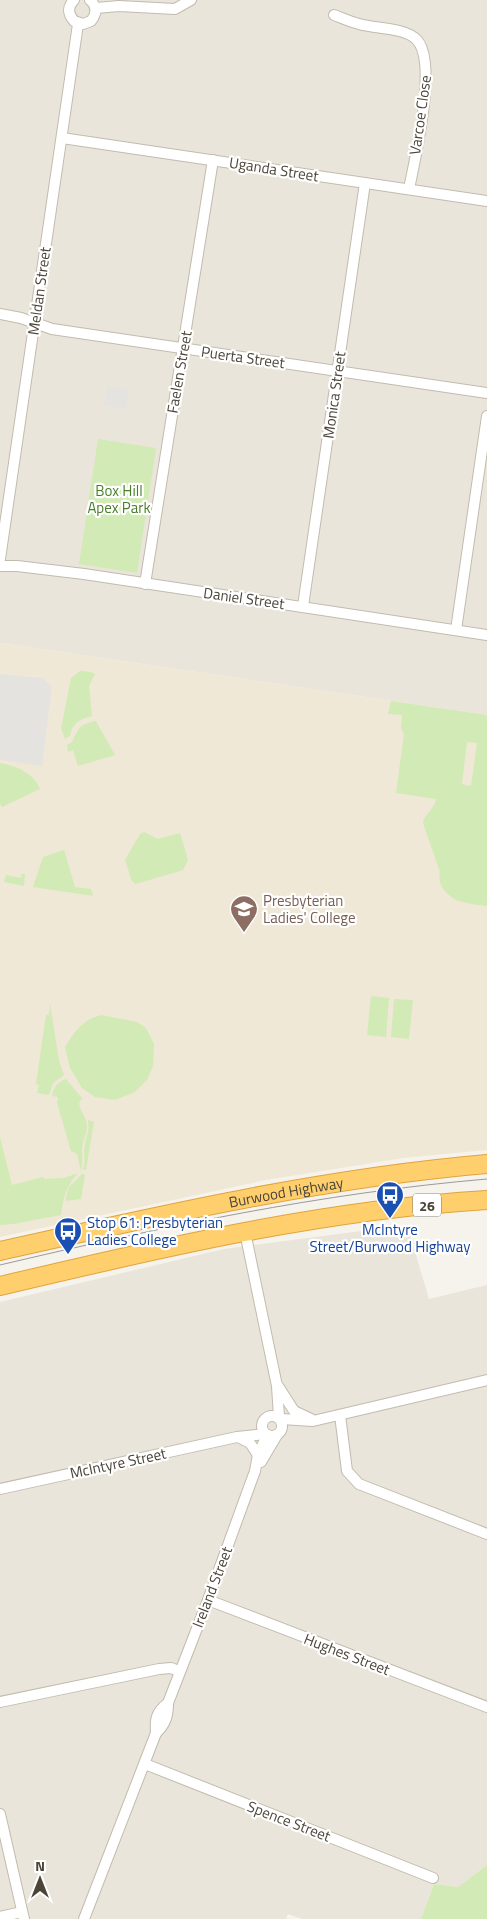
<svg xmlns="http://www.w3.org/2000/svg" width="487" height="1919" font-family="'Titillium Web',sans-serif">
  <rect width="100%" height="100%" fill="#f6f3ec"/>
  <!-- residential -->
  <g fill="#eae5da">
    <path d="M 0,0 L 487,0 L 487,715 L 0,643 Z"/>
    <path d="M 407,1225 L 429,1299 L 487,1285 L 487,1865 L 458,1887 L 434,1884 L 421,1919 L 302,1919 L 288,1914 L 286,1919 L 0,1919 L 0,1302 L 224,1249 Z"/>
  </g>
  <!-- education -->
  <path fill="#efe8d6" d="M 0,643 L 487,715 L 487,1150 L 403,1158 L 266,1180 L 0,1237 Z"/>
  <!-- green -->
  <g fill="#d2eab5" fill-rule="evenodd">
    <path d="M 98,439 L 156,448 L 137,573 L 79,564 Z"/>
    <path d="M 80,671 L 91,672 L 95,674 L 89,686 L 92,716 C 79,720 73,722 70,736 L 65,739 L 61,728 L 71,678 Z"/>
    <path d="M 391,701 L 487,715 L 487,906 C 479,905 470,904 462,902 C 450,899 436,885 440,872 L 423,823 C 424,814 435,809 436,799 L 396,793 L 404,734 L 401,728 L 402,715 L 388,714 ZM 467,742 L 477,743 L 471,786 L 462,784 Z"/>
    <path d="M 96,721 L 115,755 L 78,766 L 73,750 L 68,752 L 67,745 L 72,742 C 79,727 80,724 96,721 Z"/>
    <path d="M 0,763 C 17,766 33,773 40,789 L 2,807 L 0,804 Z"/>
    <path d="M 144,832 L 158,839 L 180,833 L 188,860 L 183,870 L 136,884 L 132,881 L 125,860 L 140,834 Z"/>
    <path d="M 64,850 L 75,887 L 91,889 L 93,896 L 33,887 L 43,857 Z"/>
    <path d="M 22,874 L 25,874 L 24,886 L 4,882 L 6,875 L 21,878 Z"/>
    <path d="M 371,996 L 389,998 L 386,1037 L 367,1035 Z"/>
    <path d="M 394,999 L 413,1000 L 409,1039 L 391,1037 Z"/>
    <path d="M 50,1003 L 59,1061 L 64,1075 L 53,1083 L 49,1095 L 37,1093 L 39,1085 L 36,1084 L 46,1015 L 49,1015 Z"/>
    <path d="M 101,1015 L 137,1022 L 146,1028 L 154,1044 L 153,1066 L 147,1080 L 135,1092 L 115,1100 L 95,1097 L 82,1088 L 70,1068 L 65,1047 C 75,1031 82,1020 101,1015 Z"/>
    <path d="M 66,1079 L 82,1098 L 79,1103 C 80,1110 84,1114 86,1121 C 89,1131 83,1138 82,1148 C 82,1156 83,1162 81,1171 L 77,1154 L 71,1151 L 57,1103 L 58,1097 L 52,1096 C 54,1086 57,1083 66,1079 Z"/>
    <path d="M 88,1120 L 94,1122 L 86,1170 L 83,1170 C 86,1159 83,1154 85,1145 C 86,1136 90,1130 88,1120 Z"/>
    <path d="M 0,1137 L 12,1185 L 43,1177 L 44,1179 L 64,1178 L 78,1173 C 66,1186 63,1198 61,1215 L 13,1224 L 0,1225 Z"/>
    <path d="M 82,1174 L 85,1175 L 81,1199 L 65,1201 L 69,1187 Z"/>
    <path d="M 487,1865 L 487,1919 L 421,1919 L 434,1884 L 458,1887 Z"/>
  </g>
  <!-- parking -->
  <g fill="#e5e3e0">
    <path d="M 107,387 L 129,389 L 126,409 L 104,406 Z"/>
    <path d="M 0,674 L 43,678 L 52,687 L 42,766 L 0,760 Z"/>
  </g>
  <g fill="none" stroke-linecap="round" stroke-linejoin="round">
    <!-- street casing -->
    <g stroke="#c2bbae" stroke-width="12">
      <g id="street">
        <path d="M 74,0 C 67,7 68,14 74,21 L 83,24 L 91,21 C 97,14 97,6 90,0"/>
        <path d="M 96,8 L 119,6 L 175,9 L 191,0"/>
        <path d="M 334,15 C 342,18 351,22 359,24 C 375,29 405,27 417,40 C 438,63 415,158 409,189"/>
        <path d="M 62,138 L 487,201"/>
        <path d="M 0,314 L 21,318 L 52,329 L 487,393"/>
        <path d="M 0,559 L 78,24"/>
        <path d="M 0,566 L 17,566 L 84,574 L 487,635"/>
        <path d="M 145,584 L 213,160"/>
        <path d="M 303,606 L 365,183"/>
        <path d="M 456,630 L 487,416"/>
        <path d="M 245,1232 L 277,1386 L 279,1417"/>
        <path d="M 278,1386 L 294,1411 L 311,1419"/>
        <path d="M 340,1415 L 347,1471 L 359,1484 L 487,1534"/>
        <circle cx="272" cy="1426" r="10"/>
        <path d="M 281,1419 L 313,1421 L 487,1380"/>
        <path d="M 238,1437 L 250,1443 L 258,1455"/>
        <path d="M 261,1462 L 277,1435"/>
        <path d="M 0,1489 L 237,1437 L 265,1434"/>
        <path d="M 208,1600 L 487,1707"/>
        <path d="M 0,1702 L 159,1669 L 171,1668 L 179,1671"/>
        <path d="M 156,1733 C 166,1724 168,1715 168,1703 L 208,1600 L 255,1471 L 258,1455 L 267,1435"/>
        <path d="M 145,1764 L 433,1878"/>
        <path d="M 0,1814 L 24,1919"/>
        <path d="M 0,1917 L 22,1912"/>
        <path d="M 84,1919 L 156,1733 C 155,1719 156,1712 168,1703"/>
      </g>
    </g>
    <!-- highway casing -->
    <g stroke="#e0a43c" stroke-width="20">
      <g id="highway">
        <path id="s1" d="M 0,1251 C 161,1215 323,1178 487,1164"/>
        <path d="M 0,1286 C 160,1248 322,1210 487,1200"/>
      </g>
    </g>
    <!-- street -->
    <use href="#street" stroke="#fff" stroke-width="10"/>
    <!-- highway -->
    <use href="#highway" stroke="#ffcf6e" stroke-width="18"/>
    <!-- tram -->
    <path stroke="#9a9a9a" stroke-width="1" d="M 0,1265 C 161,1227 322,1193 487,1179"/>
  </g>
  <!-- icons -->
  <defs>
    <g id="school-pin" transform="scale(1.4375)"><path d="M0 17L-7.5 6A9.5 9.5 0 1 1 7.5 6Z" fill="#8d6e63" stroke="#fff"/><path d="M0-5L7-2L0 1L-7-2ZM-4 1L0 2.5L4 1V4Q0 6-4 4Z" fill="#fff"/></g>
    <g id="bus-pin" transform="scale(1.4375)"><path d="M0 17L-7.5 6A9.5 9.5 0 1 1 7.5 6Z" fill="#1a4fb4" stroke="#fff"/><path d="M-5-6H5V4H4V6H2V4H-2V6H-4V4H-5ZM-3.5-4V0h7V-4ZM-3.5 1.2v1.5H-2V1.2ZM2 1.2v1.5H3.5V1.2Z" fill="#fff"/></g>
  </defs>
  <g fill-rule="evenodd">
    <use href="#school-pin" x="244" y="909"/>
    <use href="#bus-pin" x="390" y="1195"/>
    <use href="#bus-pin" x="68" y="1231"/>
  </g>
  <g text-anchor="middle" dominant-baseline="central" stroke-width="4.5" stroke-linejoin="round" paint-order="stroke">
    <!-- shield labels -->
    <rect fill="#fff" stroke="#817c74" stroke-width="1" x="413" y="1193.5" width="28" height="23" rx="4"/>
    <g font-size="14" font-weight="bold" fill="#4b4439">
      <text x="427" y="1205">26</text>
    </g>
    <!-- street labels -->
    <g font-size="15" fill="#4b4439" stroke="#fff">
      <text transform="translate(420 115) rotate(-82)">Varcoe Close</text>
      <text transform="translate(274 169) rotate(9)">Uganda Street</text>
      <text transform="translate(39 291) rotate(-82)">Meldan Street</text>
      <text transform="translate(243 357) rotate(8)">Puerta Street</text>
      <text transform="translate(179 372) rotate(-80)">Faelen Street</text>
      <text transform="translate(334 395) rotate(-82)">Monica Street</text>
      <text transform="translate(244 598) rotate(8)">Daniel Street</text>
      <text stroke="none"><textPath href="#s1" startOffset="292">Burwood Highway</textPath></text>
      <text transform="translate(118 1463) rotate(-12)">McIntyre Street</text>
      <text transform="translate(212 1587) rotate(-69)">Ireland Street</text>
      <text transform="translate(347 1654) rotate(21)">Hughes Street</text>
      <text transform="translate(289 1821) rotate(21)">Spence Street</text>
    </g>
    <!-- park labels -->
    <g font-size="15" fill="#4a7f2a" stroke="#fff">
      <text x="119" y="490">Box Hill<tspan x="119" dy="17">Apex Park</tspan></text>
    </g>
    <!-- education labels -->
    <g font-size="15" fill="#785e54" stroke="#fff" text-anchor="start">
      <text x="263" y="900">Presbyterian<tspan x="263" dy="17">Ladies' College</tspan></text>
    </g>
    <!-- transit labels -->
    <g font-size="15" fill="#164399" stroke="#fff" text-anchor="start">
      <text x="87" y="1222">Stop 61: Presbyterian<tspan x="87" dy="17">Ladies College</tspan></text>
      <text x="390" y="1229" text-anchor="middle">McIntyre<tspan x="390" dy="17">Street/Burwood Highway</tspan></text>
    </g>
  </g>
  <!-- north arrow -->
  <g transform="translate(40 1879)" stroke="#ffffff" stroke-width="4" paint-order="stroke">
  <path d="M0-4L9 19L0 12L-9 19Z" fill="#4b4439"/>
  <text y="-8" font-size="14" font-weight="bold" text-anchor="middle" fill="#4b4439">N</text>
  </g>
</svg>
